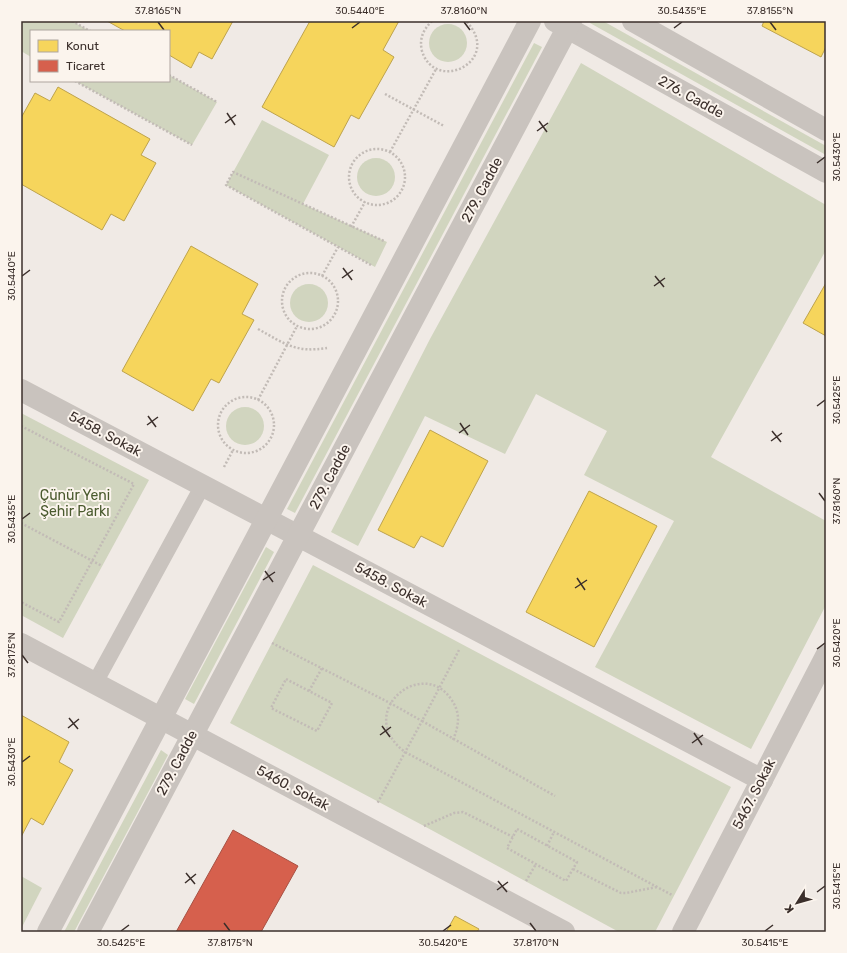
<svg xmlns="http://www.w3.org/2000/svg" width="847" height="953" font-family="Rubik,sans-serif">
  <rect width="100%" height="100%" fill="#f0eae5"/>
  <!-- green -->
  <g fill="#d1d5bf">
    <path d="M 21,21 L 72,21 L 90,31 L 31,31 L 31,57 L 21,51 Z"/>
    <path d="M 591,21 L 603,21 L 826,146 L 826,155 L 590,23 Z"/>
    <circle cx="448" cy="43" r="19"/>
    <path d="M 534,43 L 542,47 L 295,513 L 287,509 Z"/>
    <path d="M 581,63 L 826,205 L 826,250 L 711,457 L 826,521 L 826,605 L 751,749 L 595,667 L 674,521 L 584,475 L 607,431 L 536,394 L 505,454 L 425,416 L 358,546 L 331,532 L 430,339 Z"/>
    <path d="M 169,75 L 217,102 L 192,145 L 75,81 L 169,81 Z"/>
    <path d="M 262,120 L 329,155 L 303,204 L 387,242 L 375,267 L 226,185 Z"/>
    <circle cx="376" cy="177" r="19"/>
    <circle cx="309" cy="303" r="19"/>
    <circle cx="245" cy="426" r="19"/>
    <path d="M 21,413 L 149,480 L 63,638 L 21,615 Z"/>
    <path d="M 266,547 L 274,552 L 194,704 L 185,699 Z"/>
    <path d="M 313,565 L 731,787 L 655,932 L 619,932 L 424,826 L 230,723 Z"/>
    <path d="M 161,750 L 168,755 L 74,932 L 64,932 Z"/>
    <path d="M 21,876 L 42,888 L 21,929 Z"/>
  </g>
  <!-- homes -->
  <g fill="#f6d55c" stroke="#bea34d">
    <path d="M 107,21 L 233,21 L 212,59 L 199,52 L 191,68 L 169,55 L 169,31 L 125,31 Z"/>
    <path d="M 310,21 L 399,21 L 383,50 L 394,57 L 359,119 L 351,115 L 334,147 L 262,107 Z"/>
    <path d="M 764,21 L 826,21 L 826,47 L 821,57 L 762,26 Z"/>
    <path d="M 58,87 L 150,139 L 141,155 L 156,163 L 124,221 L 111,214 L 102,230 L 21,184 L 21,118 L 35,93 L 50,101 Z"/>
    <path d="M 191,246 L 258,284 L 242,314 L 254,320 L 219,383 L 211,379 L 193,411 L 122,371 Z"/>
    <path d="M 826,283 L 826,336 L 803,323 Z"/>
    <path d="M 430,430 L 488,461 L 443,547 L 421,536 L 414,548 L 378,530 Z"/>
    <path d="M 589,491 L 657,526 L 594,647 L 526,612 Z"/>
    <path d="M 21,715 L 69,742 L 59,762 L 73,770 L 43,825 L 31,818 L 21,837 Z"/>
    <path d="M 455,916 L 479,929 L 477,932 L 446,932 Z"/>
  </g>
  <!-- shops -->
  <path fill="#d6604d" stroke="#a85143" d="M 233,830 L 298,866 L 261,932 L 176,932 Z"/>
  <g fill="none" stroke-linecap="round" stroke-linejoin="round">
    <!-- path -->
    <g stroke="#c2bbb6" stroke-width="2.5" stroke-dasharray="2 2" stroke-linecap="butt">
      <path d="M 72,21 L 90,31"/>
      <path d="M 432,21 C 423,30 419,39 422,51 C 435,94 504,61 466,21"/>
      <path d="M 169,75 L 217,102"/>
      <path d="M 75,81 L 192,145"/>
      <path d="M 385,94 L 444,126"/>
      <circle cx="377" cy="177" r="28"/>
      <path d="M 390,152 L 436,69"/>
      <path d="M 351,227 L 365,202"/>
      <path d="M 371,265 L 226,185 L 233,172 L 384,241"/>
      <circle cx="310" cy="301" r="28"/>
      <path d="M 322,276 L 338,247"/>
      <path d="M 258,329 C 285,344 296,353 327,348"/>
      <circle cx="246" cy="425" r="28"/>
      <path d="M 258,400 L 297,326"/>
      <path d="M 21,426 L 134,484 L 59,622 L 21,602"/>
      <path d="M 224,467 L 233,450"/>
      <path d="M 21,523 L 102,566"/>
      <path d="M 272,643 L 390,703 L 422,721 L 377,804"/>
      <path d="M 459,650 L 422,721 L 555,796"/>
      <path d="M 286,679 L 332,703 L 317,731 L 271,708 Z"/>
      <path d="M 309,691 L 322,668"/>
      <path d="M 453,740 C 459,725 461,713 451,699 C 422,656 353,713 405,752 L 672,895"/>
      <path d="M 424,826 L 454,813 L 463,812 L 513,837"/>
      <path d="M 517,829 L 577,862 L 566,881 L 507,848 Z"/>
      <path d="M 547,846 L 554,832"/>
      <path d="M 573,869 L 621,893 L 626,893 L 657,887"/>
      <path d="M 526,881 L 536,864"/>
    </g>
    <!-- lane -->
    <path stroke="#c9c3be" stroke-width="16" d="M 95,683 L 203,485"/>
    <!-- street -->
    <g stroke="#c9c3be" stroke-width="22">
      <path d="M 555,21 L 826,172"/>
      <path d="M 633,21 L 826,130"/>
      <path d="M 21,390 L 762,780"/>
      <path d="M 21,644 L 564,932"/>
      <path d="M 48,932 L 530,21"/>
      <path d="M 88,932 L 571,21"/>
      <path d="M 683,932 L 826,656"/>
    </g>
  </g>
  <!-- ticks -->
  <path fill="none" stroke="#3b2f2b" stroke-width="1.5" d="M 158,22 L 164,30M 464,22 L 470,30M 770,22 L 776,30M 352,28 L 360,22M 674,28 L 682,22M 227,113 L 235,125M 539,121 L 547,132M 225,123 L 236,115M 537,131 L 548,123M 817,163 L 825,157M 343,268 L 352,280M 22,276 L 30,270M 655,276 L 664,287M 342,278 L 353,270M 654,286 L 665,278M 817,406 L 825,400M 148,416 L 156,427M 460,423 L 468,435M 147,425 L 158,417M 772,431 L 781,442M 459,433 L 470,425M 771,441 L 782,433M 819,493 L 825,501M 22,519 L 30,513M 265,571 L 273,582M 577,578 L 585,590M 263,580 L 275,572M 575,588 L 587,580M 817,649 L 825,643M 22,655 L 28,663M 69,718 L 78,729M 382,726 L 390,737M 68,728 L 79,719M 694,733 L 702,745M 380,735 L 391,727M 692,743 L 703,735M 22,762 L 30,756M 186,873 L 195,884M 498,881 L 507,892M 185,883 L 196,874M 497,890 L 508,882M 817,892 L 825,886M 224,923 L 230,931M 530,923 L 536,931M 121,931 L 129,925M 443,931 L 451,925M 765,931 L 773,925"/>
  <g text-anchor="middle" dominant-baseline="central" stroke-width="4" stroke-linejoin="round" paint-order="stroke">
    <!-- street labels -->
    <g font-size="14" fill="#3b2f2b" stroke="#fbf4ed">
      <text transform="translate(691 97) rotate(29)">276. Cadde</text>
      <text transform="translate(482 190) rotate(-62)">279. Cadde</text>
      <text transform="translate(105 434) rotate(28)">5458. Sokak</text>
      <text transform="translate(330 477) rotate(-62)">279. Cadde</text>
      <text transform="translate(391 585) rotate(28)">5458. Sokak</text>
      <text transform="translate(177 763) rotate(-62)">279. Cadde</text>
      <text transform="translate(293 788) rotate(28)">5460. Sokak</text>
      <text transform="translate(754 794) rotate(-63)">5467. Sokak</text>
    </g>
    <!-- park labels -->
    <g font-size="14" fill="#4a5a2e" stroke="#fbf4ed">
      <text x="75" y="495">Çünür Yeni<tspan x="75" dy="16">Şehir Parkı</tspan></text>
    </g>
  </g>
  <!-- border -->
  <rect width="847" height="953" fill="none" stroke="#fbf4ed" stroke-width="44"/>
  <!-- legend -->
  <rect x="30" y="30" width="140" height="52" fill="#fbf4ed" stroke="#aea59f"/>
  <rect x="38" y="40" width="20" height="12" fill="#f6d55c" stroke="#aea59f"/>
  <text x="66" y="50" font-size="12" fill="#3b2f2b">Konut</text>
  <rect x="38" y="60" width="20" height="12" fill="#d6604d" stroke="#aea59f"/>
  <text x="66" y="70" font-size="12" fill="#3b2f2b">Ticaret</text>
  <!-- north arrow -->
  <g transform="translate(797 903) rotate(233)" stroke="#fbf4ed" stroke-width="3" paint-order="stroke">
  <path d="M0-3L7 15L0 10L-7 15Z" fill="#3b2f2b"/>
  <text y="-6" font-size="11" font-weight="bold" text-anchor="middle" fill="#3b2f2b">K</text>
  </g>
  <rect x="22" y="22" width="803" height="909" fill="none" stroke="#3b2f2b" stroke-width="1.5"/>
  <g font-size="10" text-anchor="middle" fill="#3b2f2b">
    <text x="158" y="14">37.8165°N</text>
    <text x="360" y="14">30.5440°E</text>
    <text x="464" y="14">37.8160°N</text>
    <text x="682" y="14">30.5435°E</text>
    <text x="770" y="14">37.8155°N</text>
    <text transform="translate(836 157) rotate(-90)" y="4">30.5430°E</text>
    <text transform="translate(11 276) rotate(-90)" y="4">30.5440°E</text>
    <text transform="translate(836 400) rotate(-90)" y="4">30.5425°E</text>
    <text transform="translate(836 501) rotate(-90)" y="4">37.8160°N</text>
    <text transform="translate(11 519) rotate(-90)" y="4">30.5435°E</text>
    <text transform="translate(836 643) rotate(-90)" y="4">30.5420°E</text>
    <text transform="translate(11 655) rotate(-90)" y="4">37.8175°N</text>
    <text transform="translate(11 762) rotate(-90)" y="4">30.5430°E</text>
    <text transform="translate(836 886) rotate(-90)" y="4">30.5415°E</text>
    <text x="121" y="946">30.5425°E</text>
    <text x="230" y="946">37.8175°N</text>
    <text x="443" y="946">30.5420°E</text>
    <text x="536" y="946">37.8170°N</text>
    <text x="765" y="946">30.5415°E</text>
  </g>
</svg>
